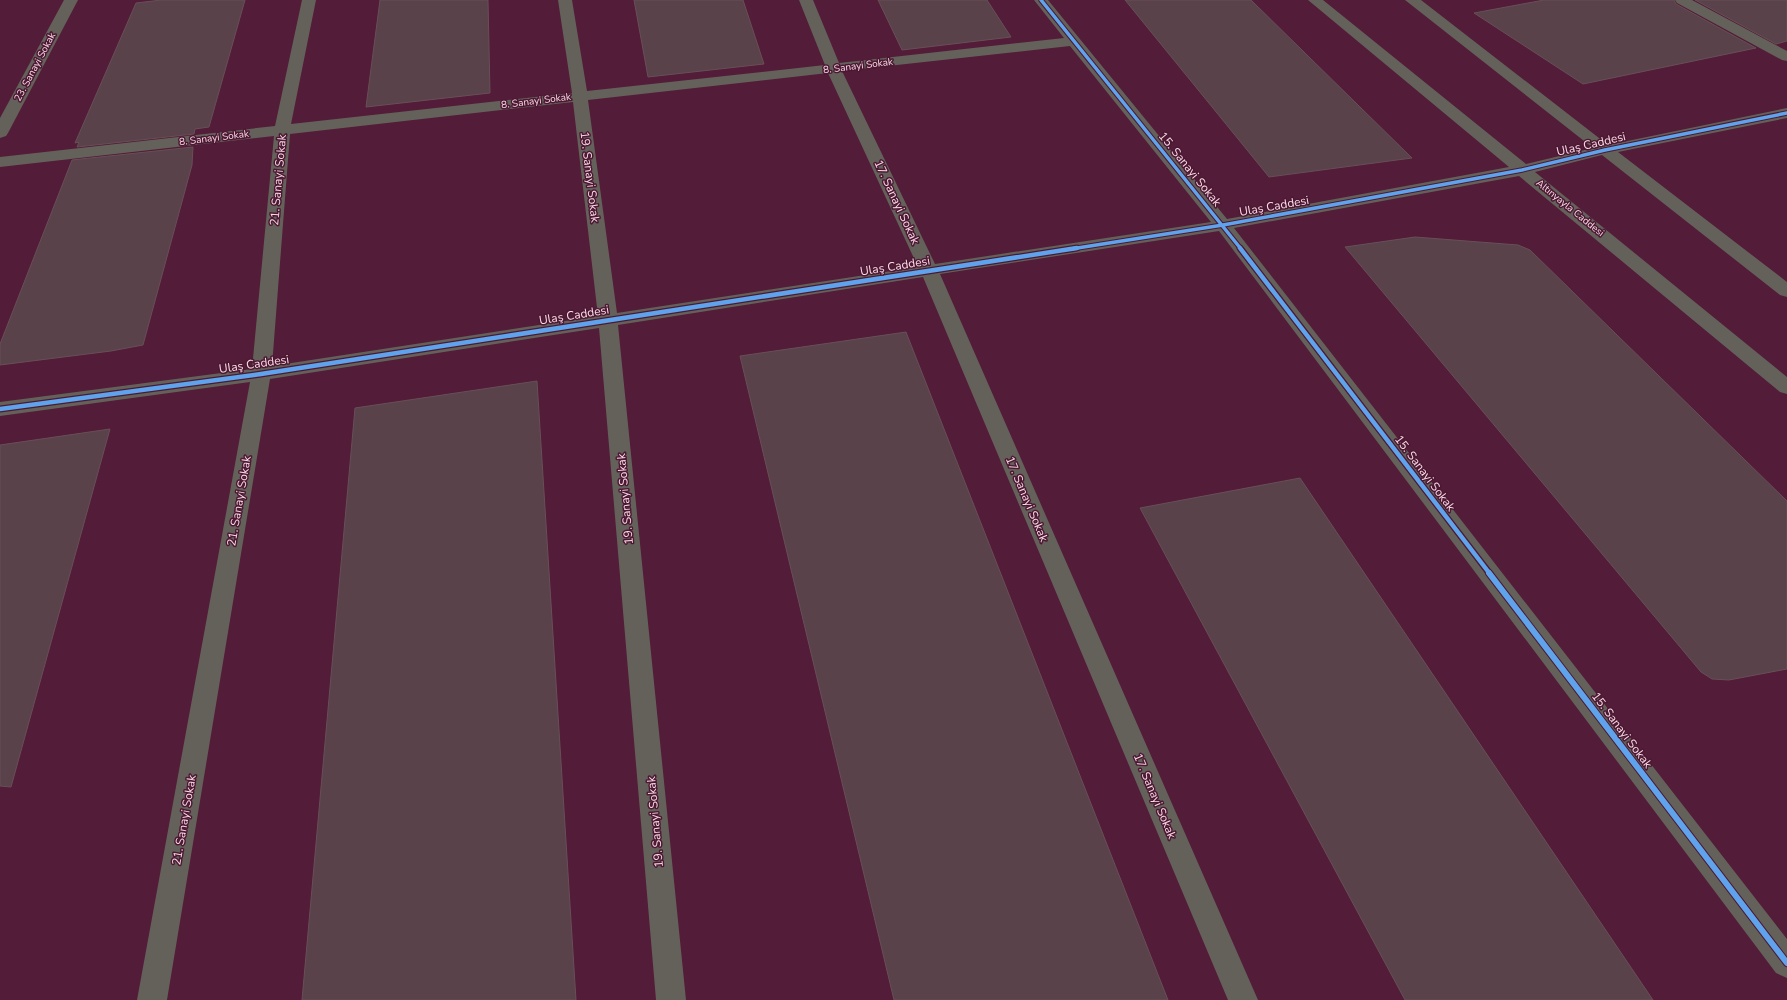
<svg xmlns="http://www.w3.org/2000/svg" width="1787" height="1000" font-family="'Nunito Sans',sans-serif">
  <rect width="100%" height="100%" fill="#402533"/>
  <!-- built -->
  <rect fill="#531c38" x="0" y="0" width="1787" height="1000"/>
  <!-- building -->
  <g fill="#5a424a" stroke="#684f57">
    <path d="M 161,0 L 245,0 L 209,127 L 195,129 L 194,134 L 77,147 L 79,142 L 75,143 L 136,3 Z"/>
    <path d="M 380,0 L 488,0 L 490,93 L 366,107 Z"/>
    <path d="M 634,0 L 743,0 L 764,64 L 648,77 Z"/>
    <path d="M 878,0 L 987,0 L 1011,37 L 902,50 Z"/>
    <path d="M 1125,0 L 1251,0 L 1412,158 L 1269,177 Z"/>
    <path d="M 1544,0 L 1674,0 L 1676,4 L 1756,48 L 1583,84 L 1474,13 Z"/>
    <path d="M 1695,0 L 1787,0 L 1787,41 L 1776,44 Z"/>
    <path d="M 193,147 L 192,165 L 143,345 L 111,351 L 0,365 L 0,344 L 72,160 Z"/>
    <path d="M 1415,237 L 1518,245 L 1530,250 L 1787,501 L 1787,669 L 1729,680 L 1712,679 L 1701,672 L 1345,247 Z"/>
    <path d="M 906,332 L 1168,1000 L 894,1000 L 740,356 Z"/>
    <path d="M 537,381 L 576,1000 L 302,1000 L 355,408 Z"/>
    <path d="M 110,429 L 11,787 L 0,786 L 0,445 Z"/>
    <path d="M 1300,478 L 1653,1000 L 1405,1000 L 1140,508 Z"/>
  </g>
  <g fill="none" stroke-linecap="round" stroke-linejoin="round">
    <!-- street -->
    <g fill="#64615b" fill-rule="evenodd">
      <path d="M 64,0 L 78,0 L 8,133 L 6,136 L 0,138 L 0,118 Z"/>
      <path d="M 302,0 L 316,0 L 291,124 L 572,93 L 558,0 L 572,0 L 587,91 L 825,65 L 799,0 L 813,0 L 839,63 L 1064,38 L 1034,0 L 1048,0 L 1227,219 L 1509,167 L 1308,0 L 1323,0 L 1526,164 L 1593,148 L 1405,0 L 1421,0 L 1608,145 L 1787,108 L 1787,118 L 1618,152 L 1787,282 L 1787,297 L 1780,295 L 1602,155 L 1535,172 L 1787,377 L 1787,394 L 1780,392 L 1519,176 L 1234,228 L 1787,939 L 1787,978 L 1776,973 L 1219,231 L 940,274 L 1258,1000 L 1228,1000 L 923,277 L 618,325 L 686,1000 L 656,1000 L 599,328 L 270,379 L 167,1000 L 137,1000 L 250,382 L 0,416 L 0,402 L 252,369 L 274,136 L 0,167 L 0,157 L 275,126 ZM 1070,46 L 1211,222 L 935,264 L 842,71 ZM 828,73 L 918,267 L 617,313 L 588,100 ZM 573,102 L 598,316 L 272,366 L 290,134 Z"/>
      <path d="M 1675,0 L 1692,0 L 1787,51 L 1787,61 L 1782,60 L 1677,3 Z"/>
    </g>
    <!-- cycleway-far2 casing -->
    <g stroke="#4c1933" stroke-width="5.5">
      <g id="cycleway-far2">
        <path d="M 1041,0 L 1241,249"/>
        <path d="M 1071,249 L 1223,225 L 1522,170 L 1605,150 L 1787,113"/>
      </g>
    </g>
    <!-- cycleway-far1 casing -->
    <g stroke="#4c1933" stroke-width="7">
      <g id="cycleway-far1">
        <path d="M 1240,248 L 1490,574"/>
        <path d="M 0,409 L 261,374 L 1077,248"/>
      </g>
    </g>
    <!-- cycleway casing -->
    <g stroke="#4c1933" stroke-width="8">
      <path id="cycleway" d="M 1489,573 L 1787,963"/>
    </g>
    <!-- cycleway-far2 -->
    <use href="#cycleway-far2" stroke="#60a3ed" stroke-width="3.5"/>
    <!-- cycleway-far1 -->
    <use href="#cycleway-far1" stroke="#60a3ed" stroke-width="4.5"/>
    <!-- cycleway -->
    <use href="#cycleway" stroke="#60a3ed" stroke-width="6"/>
  </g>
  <g text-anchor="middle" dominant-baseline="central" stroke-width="3" stroke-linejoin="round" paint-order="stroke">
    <!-- far-street labels -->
    <g font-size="10" fill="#fbd9e7" stroke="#4c1933">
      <text transform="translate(858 66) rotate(-7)">8. Sanayi Sokak</text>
      <text transform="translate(35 67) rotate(-62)">23. Sanayi Sokak</text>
      <text transform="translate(536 101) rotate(-7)">8. Sanayi Sokak</text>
      <text transform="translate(214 138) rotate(-7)">8. Sanayi Sokak</text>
      <text transform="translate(1570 208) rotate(39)">Altınyayla Caddesi</text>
    </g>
    <!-- street labels -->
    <g font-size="12" fill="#fbd9e7" stroke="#4c1933">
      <text transform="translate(1591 144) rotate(-13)">Ulaş Caddesi</text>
      <text transform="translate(1190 169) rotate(51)">15. Sanayi Sokak</text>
      <text transform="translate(590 177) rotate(83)">19. Sanayi Sokak</text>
      <text transform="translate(278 180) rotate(-85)">21. Sanayi Sokak</text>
      <text transform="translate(897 202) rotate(65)">17. Sanayi Sokak</text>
      <text transform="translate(1274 206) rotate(-10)">Ulaş Caddesi</text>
      <text transform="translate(895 266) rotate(-9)">Ulaş Caddesi</text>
      <text transform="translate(574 315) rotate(-9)">Ulaş Caddesi</text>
      <text transform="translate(254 364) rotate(-8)">Ulaş Caddesi</text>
      <text transform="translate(1425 473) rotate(53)">15. Sanayi Sokak</text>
      <text transform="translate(625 499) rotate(-95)">19. Sanayi Sokak</text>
      <text transform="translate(1027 499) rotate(67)">17. Sanayi Sokak</text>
      <text transform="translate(239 501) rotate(-80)">21. Sanayi Sokak</text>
      <text transform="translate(1622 730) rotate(53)">15. Sanayi Sokak</text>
      <text transform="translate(1155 796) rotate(67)">17. Sanayi Sokak</text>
      <text transform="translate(184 820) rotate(-80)">21. Sanayi Sokak</text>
      <text transform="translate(655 822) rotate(-95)">19. Sanayi Sokak</text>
    </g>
  </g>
</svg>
